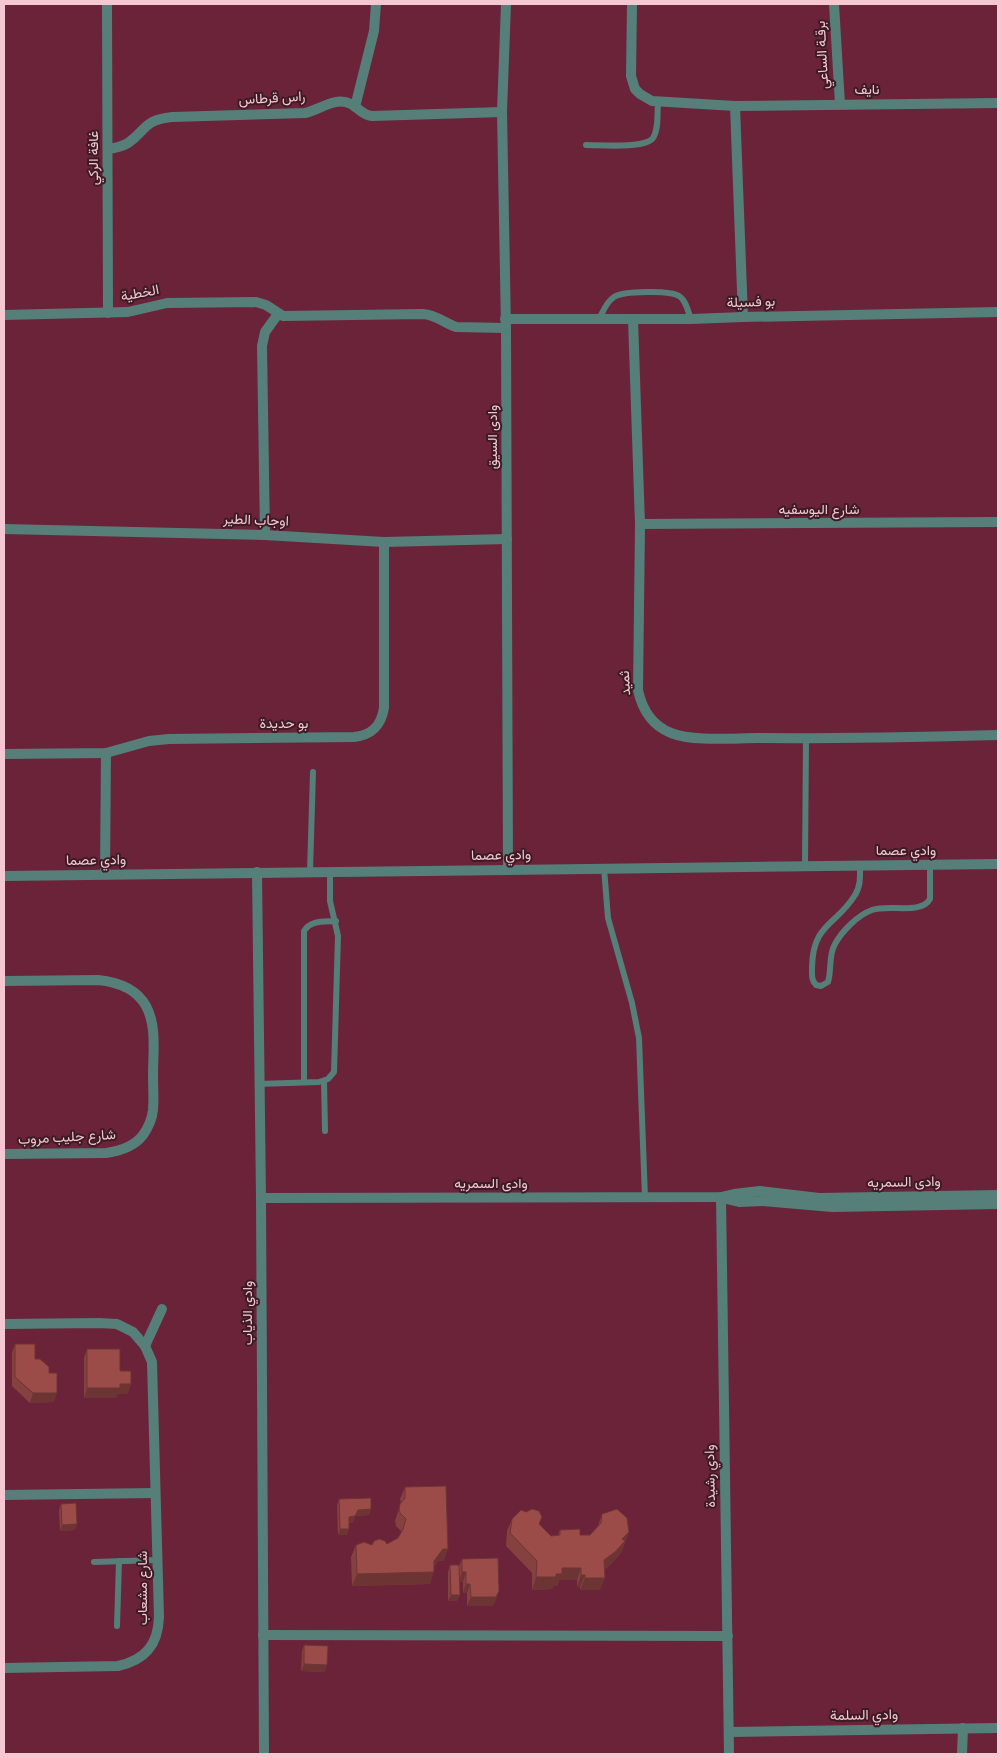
<svg xmlns="http://www.w3.org/2000/svg" width="1002" height="1758" font-family="Overpass,Vazirmatn,sans-serif">
  <rect width="100%" height="100%" fill="#6b233a"/>
  <g fill="none" stroke-linecap="round" stroke-linejoin="round">
    <!-- service -->
    <g stroke="#557f78" stroke-width="6">
      <path d="M 586,145 C 600,145 645,149 653,138 C 659,129 657,113 658,103"/>
      <path d="M 599,319 C 603,312 606,302 614,297 C 623,291 670,290 679,296 C 686,300 688,312 691,319"/>
      <path d="M 860,865 C 860,875 861,886 855,895 C 836,926 813,923 812,967 C 812,974 811,980 816,985 L 821,986 L 828,982 C 832,969 828,956 835,944 C 842,931 858,915 872,910 C 889,904 921,915 930,899 L 930,864"/>
      <path d="M 805,866 L 806,738"/>
      <path d="M 604,868 L 608,918 L 632,1003 L 639,1038 L 645,1198"/>
      <path d="M 310,871 L 313,772"/>
      <path d="M 324,1081 L 325,1131"/>
      <path d="M 304,1082 L 304,931 C 311,920 324,922 336,921"/>
      <path d="M 258,1084 L 319,1082 L 328,1079 L 334,1072 L 338,936 L 330,901 L 330,871"/>
      <path d="M 94,1562 L 157,1560"/>
      <path d="M 117,1626 L 119,1561"/>
    </g>
    <!-- minor -->
    <g stroke="#557f78" stroke-width="10">
      <path d="M 107,4 L 108,313"/>
      <path d="M 506,4 L 502,112 L 506,328 L 508,869"/>
      <path d="M 632,4 L 631,76 L 635,89 L 640,94 L 652,101 L 735,106 L 998,103"/>
      <path d="M 834,4 L 840,104"/>
      <path d="M 735,106 L 743,317"/>
      <path d="M 355,107 L 374,31 L 376,4"/>
      <path d="M 108,149 C 115,148 122,147 128,143 C 147,130 143,120 172,117 L 305,113 C 320,110 335,96 351,104 C 359,108 362,115 372,116 L 502,112"/>
      <path d="M 4,315 L 128,312 L 167,303 L 256,302 L 266,305 L 283,316 L 423,314 C 437,315 444,323 456,327 L 506,328"/>
      <path d="M 505,319 L 691,319 L 743,317 L 998,312"/>
      <path d="M 633,319 L 640,524 L 638,690 C 642,709 651,725 671,733 C 694,742 733,738 758,738 C 838,739 918,737 998,735"/>
      <path d="M 640,524 L 998,522"/>
      <path d="M 4,529 L 265,535 L 384,542 L 507,539"/>
      <path d="M 265,535 L 262,346 L 265,332 L 278,314"/>
      <path d="M 4,754 L 106,753 L 149,741 L 169,739 L 354,737 C 372,735 381,726 384,708 L 384,542"/>
      <path d="M 257,872 L 261,1198 L 264,1754"/>
      <path d="M 105,874 L 106,753"/>
      <path d="M 4,876 L 998,864"/>
      <path d="M 4,981 L 98,980 C 118,982 136,988 146,1006 C 157,1026 153,1053 153,1075 C 153,1087 154,1098 153,1110 C 152,1119 148,1128 143,1135 C 134,1147 120,1151 106,1153 L 4,1154"/>
      <path d="M 721,1197 L 729,1754"/>
      <path d="M 261,1198 L 721,1197 L 734,1194 L 760,1191 L 819,1198 L 998,1195"/>
      <path d="M 722,1198 L 739,1202 L 763,1201 L 832,1207 L 998,1204"/>
      <path d="M 4,1324 L 99,1323 L 117,1324 L 133,1332 L 145,1346 L 152,1362 L 159,1617 C 158,1645 145,1660 118,1666 L 4,1668"/>
      <path d="M 145,1346 L 162,1309"/>
      <path d="M 4,1495 L 155,1493"/>
      <path d="M 263,1635 L 728,1636"/>
      <path d="M 729,1732 L 998,1728"/>
      <path d="M 962,1754 L 963,1728"/>
    </g>
  </g>
  <!-- wall -->
  <g fill="#85413f">
    <path d="M 15,1344 L 35,1359 L 49,1373 L 54,1402 L 30,1403 L 12,1386 L 12,1353 Z"/>
    <path d="M 87,1349 L 120,1371 L 131,1384 L 127,1394 L 118,1394 L 116,1398 L 84,1398 L 84,1358 Z"/>
    <path d="M 405,1487 L 444,1561 L 438,1561 L 434,1567 L 430,1584 L 352,1586 L 351,1557 L 356,1545 L 387,1544 L 398,1538 L 402,1532 L 396,1526 L 395,1521 L 401,1503 L 400,1499 Z"/>
    <path d="M 339,1499 L 371,1509 L 369,1515 L 355,1516 L 353,1522 L 349,1523 L 347,1535 L 338,1535 L 337,1505 Z"/>
    <path d="M 61,1504 L 75,1530 L 60,1531 L 59,1510 Z"/>
    <path d="M 602,1514 L 629,1532 L 621,1553 L 611,1564 L 605,1569 L 600,1590 L 580,1590 L 580,1587 L 577,1587 L 577,1580 L 559,1580 L 557,1586 L 553,1586 L 552,1589 L 532,1590 L 532,1573 L 506,1546 L 507,1531 L 512,1519 L 539,1524 L 551,1536 L 558,1535 L 560,1530 L 580,1535 L 590,1535 L 598,1526 Z"/>
    <path d="M 462,1559 L 496,1600 L 492,1606 L 467,1606 L 467,1593 L 463,1593 L 463,1582 L 460,1582 L 457,1601 L 448,1601 L 448,1572 L 450,1565 L 459,1566 Z"/>
    <path d="M 304,1645 L 325,1672 L 301,1671 L 302,1651 Z"/>
  </g>
  <!-- shaded-wall -->
  <g fill="#6c3533">
    <path d="M 120,1384 L 131,1384 L 127,1394 L 118,1394 L 116,1398 L 84,1398 L 87,1388 Z"/>
    <path d="M 33,1393 L 57,1393 L 54,1402 L 30,1403 Z"/>
    <path d="M 371,1509 L 369,1515 L 355,1516 L 353,1522 L 346,1523 L 349,1517 L 358,1510 Z"/>
    <path d="M 77,1524 L 75,1530 L 60,1531 L 62,1525 Z"/>
    <path d="M 340,1529 L 349,1529 L 347,1535 L 338,1535 Z"/>
    <path d="M 629,1532 L 621,1553 L 611,1564 L 600,1572 L 604,1560 L 622,1539 Z"/>
    <path d="M 443,1549 L 448,1549 L 444,1561 L 438,1561 L 431,1572 L 434,1572 L 430,1584 L 352,1586 L 357,1574 L 434,1561 Z"/>
    <path d="M 562,1568 L 581,1568 L 577,1580 L 559,1580 L 557,1586 L 553,1586 L 552,1589 L 532,1590 L 536,1577 L 556,1574 Z"/>
    <path d="M 462,1572 L 466,1572 L 463,1582 L 459,1582 Z"/>
    <path d="M 581,1575 L 585,1575 L 580,1587 L 577,1587 Z"/>
    <path d="M 585,1578 L 605,1578 L 600,1590 L 580,1590 Z"/>
    <path d="M 466,1584 L 470,1584 L 467,1593 L 463,1593 Z"/>
    <path d="M 499,1591 L 496,1600 L 492,1606 L 467,1606 L 471,1597 Z"/>
    <path d="M 451,1595 L 460,1595 L 457,1601 L 448,1601 Z"/>
    <path d="M 304,1664 L 327,1665 L 325,1672 L 301,1671 Z"/>
  </g>
  <!-- building -->
  <g fill="#9b4c49" stroke="#6c3533">
    <path d="M 15,1344 L 35,1344 L 35,1359 L 40,1359 L 49,1367 L 49,1373 L 57,1373 L 57,1393 L 33,1393 L 15,1377 Z"/>
    <path d="M 87,1349 L 120,1349 L 120,1371 L 131,1371 L 131,1384 L 120,1384 L 120,1388 L 87,1388 Z"/>
    <path d="M 446,1486 L 448,1549 L 443,1549 L 434,1561 L 434,1572 L 357,1574 L 356,1545 L 364,1542 L 372,1545 L 374,1541 L 379,1539 L 385,1541 L 387,1544 L 398,1538 L 403,1529 L 406,1519 L 400,1513 L 399,1509 L 400,1504 L 405,1498 L 405,1487 Z"/>
    <path d="M 371,1498 L 371,1509 L 358,1510 L 355,1516 L 349,1517 L 349,1529 L 340,1529 L 339,1499 Z"/>
    <path d="M 76,1503 L 77,1524 L 62,1525 L 61,1504 Z"/>
    <path d="M 532,1509 L 539,1511 L 542,1517 L 539,1524 L 551,1536 L 560,1535 L 560,1530 L 580,1529 L 580,1535 L 590,1535 L 601,1523 L 602,1514 L 617,1509 L 627,1518 L 629,1532 L 622,1539 L 625,1541 L 615,1552 L 604,1560 L 605,1578 L 585,1578 L 585,1575 L 581,1575 L 581,1568 L 562,1568 L 562,1574 L 556,1574 L 556,1577 L 536,1577 L 537,1561 L 510,1533 L 512,1519 L 521,1510 L 526,1512 Z"/>
    <path d="M 498,1558 L 499,1591 L 496,1597 L 471,1597 L 470,1584 L 466,1584 L 466,1572 L 462,1572 L 462,1559 Z"/>
    <path d="M 450,1565 L 459,1565 L 460,1595 L 451,1595 Z"/>
    <path d="M 304,1645 L 328,1646 L 327,1665 L 304,1664 Z"/>
  </g>
  <g text-anchor="middle" dominant-baseline="central" stroke-width="4" stroke-linejoin="round" paint-order="stroke">
    <!-- street labels -->
    <g font-size="14" fill="#f4c7d1" stroke="#3c1b24">
      <text transform="translate(823 55) rotate(-93)">برقـة الساعي</text>
      <text x="867" y="90">نايف</text>
      <text transform="translate(272 99) rotate(-3)">راس قرطاس</text>
      <text transform="translate(94 158) rotate(-90)">غافة الركي</text>
      <text transform="translate(140 294) rotate(-11)">الخطية</text>
      <text transform="translate(751 303) rotate(-2)">بو فسيلة</text>
      <text transform="translate(493 437) rotate(-90)">وادى السيق</text>
      <text x="819" y="510">شارع اليوسفيه</text>
      <text transform="translate(256 521) rotate(2)">اوجاب الطير</text>
      <text transform="translate(626 683) rotate(-93)">ثميد</text>
      <text x="284" y="724">بو حديدة</text>
      <text x="906" y="851">وادي عصما</text>
      <text transform="translate(501 856) rotate(-1)">وادي عصما</text>
      <text transform="translate(96 861) rotate(-1)">وادي عصما</text>
      <text transform="translate(67 1138) rotate(-3)">شارع جليب مروب</text>
      <text transform="translate(904 1183) rotate(-1)">وادى السمريه</text>
      <text x="491" y="1184">وادى السمريه</text>
      <text transform="translate(248 1313) rotate(-90)">وادي الذياب</text>
      <text transform="translate(711 1476) rotate(-91)">وادي رشيدة</text>
      <text transform="translate(143 1588) rotate(-90)">شارع مشعاب</text>
      <text transform="translate(864 1716) rotate(-1)">وادي السلمة</text>
    </g>
  </g>
  <!-- border -->
  <rect width="1002" height="1758" fill="none" stroke="#f4c7d1" stroke-width="10"/>
</svg>
